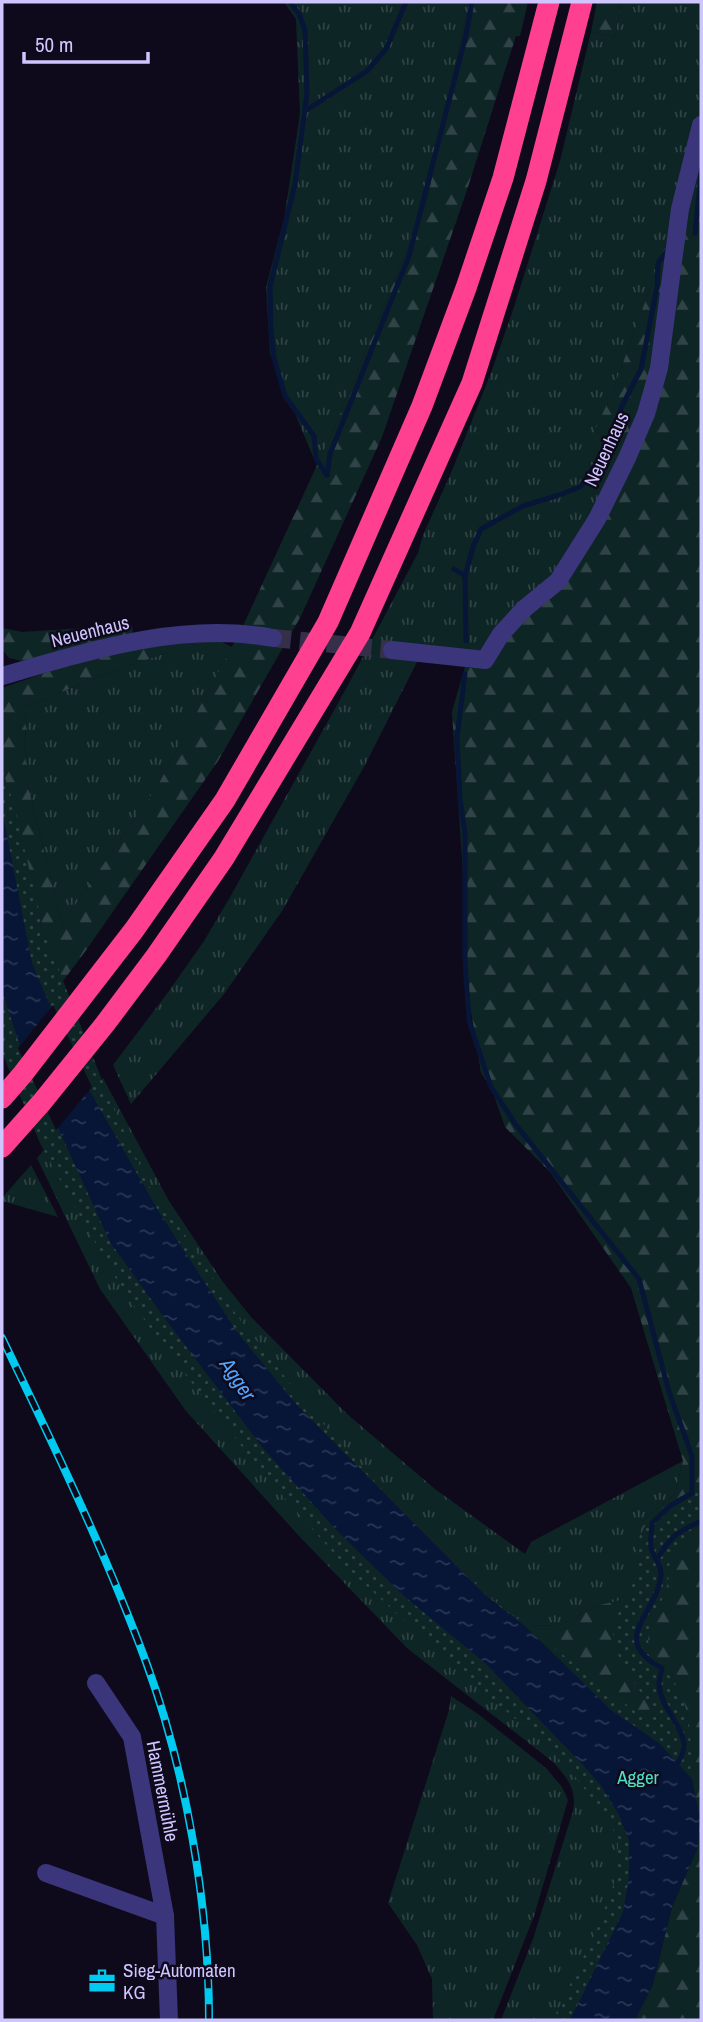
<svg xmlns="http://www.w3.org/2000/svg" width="703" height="2022" font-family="'Archivo Narrow',sans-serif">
  <defs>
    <pattern id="grass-tufts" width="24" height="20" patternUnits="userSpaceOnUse" patternTransform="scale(1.75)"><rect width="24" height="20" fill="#0e2525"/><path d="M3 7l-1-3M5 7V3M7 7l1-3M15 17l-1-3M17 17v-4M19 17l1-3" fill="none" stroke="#304346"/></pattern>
    <pattern id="forest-firs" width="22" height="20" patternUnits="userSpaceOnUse" patternTransform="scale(1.75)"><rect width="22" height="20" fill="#0e2525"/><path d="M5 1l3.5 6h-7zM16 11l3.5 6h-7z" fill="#304346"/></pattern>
    <pattern id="park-dots" width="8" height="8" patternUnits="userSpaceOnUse" patternTransform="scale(1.75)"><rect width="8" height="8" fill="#0e2525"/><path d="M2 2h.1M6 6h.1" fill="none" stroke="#304346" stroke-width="1.8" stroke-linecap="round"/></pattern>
    <pattern id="water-ripples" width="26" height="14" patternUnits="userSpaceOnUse" patternTransform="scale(1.75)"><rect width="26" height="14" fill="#071637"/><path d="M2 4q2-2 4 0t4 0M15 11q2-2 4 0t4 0" fill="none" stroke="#2a3655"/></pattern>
  </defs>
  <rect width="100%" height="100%" fill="#0e0a1b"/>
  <!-- grass -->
  <g fill="url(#grass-tufts)">
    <path d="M 284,2 L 469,2 L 427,201 L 335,426 L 317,466 L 270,354 L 266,287 L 284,219 L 300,114 L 296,19 Z"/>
    <path d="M 621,2 L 701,2 L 701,147 L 611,396 L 589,444 L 622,457 L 556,577 L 482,654 L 419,658 L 365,765 L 282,911 L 224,994 L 131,1104 L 113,1065 L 169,991 L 204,941 L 229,899 L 347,687 L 418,553 L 423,535 L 451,473 L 491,373 L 514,307 L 560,161 L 591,32 L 615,37 Z"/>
    <path d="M 218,640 L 232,647 L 157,787 L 62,924 L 26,778 L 25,707 L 113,671 L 172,651 L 158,643 Z"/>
    <path d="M 103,1078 L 169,1201 L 223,1282 L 251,1317 L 347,1414 L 435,1489 L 525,1554 L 531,1542 L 683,1461 L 674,1495 L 641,1522 L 640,1596 L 599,1605 L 560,1625 L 525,1626 L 485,1595 L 356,1466 L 237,1332 L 91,1093 Z"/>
    <path d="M 60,1131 L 629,1841 L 570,2020 L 501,2020 L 533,1939 L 573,1811 C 577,1788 567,1778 553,1762 L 407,1648 L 300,1537 L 186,1411 L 100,1289 L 37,1158 Z"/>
    <path d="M 31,1165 L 58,1217 L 2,1201 L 2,1198 Z"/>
    <path d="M 451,1696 L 478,1714 L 546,1768 L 562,1787 L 568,1800 L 534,1916 L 493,2020 L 433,2020 L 432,1979 L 417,1945 L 388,1903 L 449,1710 Z"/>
  </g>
  <!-- forest -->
  <g fill="url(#forest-firs)">
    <path d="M 469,2 L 528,2 L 520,36 L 516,36 L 466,193 L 382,437 L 301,616 L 218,761 L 84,953 L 48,1001 L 2,810 L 2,688 L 70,664 L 158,643 L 173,651 L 113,671 L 25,707 L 26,778 L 62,924 L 157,787 L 243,626 L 335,426 L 427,201 Z"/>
    <path d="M 597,2 L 621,2 L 615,37 L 591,32 Z"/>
    <path d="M 701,147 L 701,2020 L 635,2020 L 653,1984 L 672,1907 L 698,1847 L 525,1626 L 560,1625 L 599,1605 L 640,1596 L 641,1522 L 674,1495 L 683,1461 L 631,1288 L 550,1172 L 505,1127 L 491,1087 L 481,1073 L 464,968 L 463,874 L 452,712 L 465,667 L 487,669 L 504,636 L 562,584 L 622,457 L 588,444 L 611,396 Z"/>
    <path d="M 132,625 L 133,636 L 22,661 L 9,658 L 2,649 L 2,628 L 22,632 Z"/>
  </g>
  <!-- park -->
  <path fill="url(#park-dots)" d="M 2,769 L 14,805 L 43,927 L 62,978 L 107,1093 L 149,1186 L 193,1246 L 232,1309 L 310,1409 L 409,1520 L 488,1596 L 655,1727 C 650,1694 623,1676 615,1645 C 608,1618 628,1603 634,1579 C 638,1567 634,1553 638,1541 C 647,1512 676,1499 701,1486 L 701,1530 L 684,1538 L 670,1552 C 669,1564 670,1578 666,1589 C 661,1607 644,1625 649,1645 C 653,1657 669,1673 676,1685 C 696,1718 691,1764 688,1801 L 634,2020 L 553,2020 L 597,1929 L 617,1875 L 618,1843 L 610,1821 L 573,1774 L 541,1740 L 477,1687 L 347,1568 L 265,1476 L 170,1355 L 122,1289 L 77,1211 L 40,1143 L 2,1053 Z"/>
  <!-- water -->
  <path fill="url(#water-ripples)" d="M 2,810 L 32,963 L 48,1001 L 91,1093 L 159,1212 L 237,1332 L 296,1404 L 485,1595 L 525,1626 L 611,1710 L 659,1743 L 692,1779 L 700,1818 L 698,1847 L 672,1907 L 653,1984 L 635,2020 L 570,2020 L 623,1912 L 629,1877 L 629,1841 L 619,1815 L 602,1787 L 583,1765 L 486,1664 L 404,1596 L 336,1530 L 262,1447 L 163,1316 L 110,1242 L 18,1040 L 2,991 Z"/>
  <!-- pier -->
  <path fill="#0e0a1b" d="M 53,1005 L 92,1087 L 56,1130 L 18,1048 Z"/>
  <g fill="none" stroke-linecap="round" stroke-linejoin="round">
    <!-- stream -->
    <g stroke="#071637" stroke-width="5">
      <path d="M 290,2 L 299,14 L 305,30 L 307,93 L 295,184 L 270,287 L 271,330 L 274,358 L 285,396 L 314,436 L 316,459 L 327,475"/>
      <path d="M 305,111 L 367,71 L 386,49 L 406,2"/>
      <path d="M 695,233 L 701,176"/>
      <path d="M 327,475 L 330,454 L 409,256 L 466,35 L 472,2"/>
      <path d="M 454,569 L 465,576 L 466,641"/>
      <path d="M 465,576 L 473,547 L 481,529 L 523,506 L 559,495 L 580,487 L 611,442 L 622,406 L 641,369 L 657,287 L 658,263 L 667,251"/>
      <path d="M 465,674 L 457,737 L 460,799 L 465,834 L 465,962 L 469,1021 L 491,1087 L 516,1125 L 639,1279 L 669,1392 L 692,1456 L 692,1493 L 670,1506 L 652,1523 C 652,1531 649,1544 652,1551 C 655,1560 662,1565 661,1576 C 656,1615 608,1640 662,1668 C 661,1674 659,1680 659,1685 C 662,1718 703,1737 673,1768"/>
      <path d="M 657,1559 C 672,1535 676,1533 701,1521"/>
    </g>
    <!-- minor-tunnel -->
    <path stroke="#352f49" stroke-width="18" stroke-dasharray="18 9" stroke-linecap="butt" d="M 273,638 L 392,650"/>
    <!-- minor -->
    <g stroke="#3b357b" stroke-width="18">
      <path d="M 392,650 L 485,660 L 501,634 L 524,609 L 558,581 L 597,519 L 627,458 L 646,414 L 659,368 L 680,209 L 701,125"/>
      <path d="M 2,676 C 89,651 182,621 273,638"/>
      <path d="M 96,1683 L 132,1737 L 165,1916 L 169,2020"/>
      <path d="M 46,1873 L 165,1916"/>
    </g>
    <!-- highway -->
    <g stroke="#ff4090" stroke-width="21">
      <path d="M 2,1098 L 22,1075 L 134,930 L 225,800 L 328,622 L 422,406 L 466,288 L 503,178 L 549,2"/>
      <path d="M 2,1147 L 42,1102 L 105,1024 L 156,956 L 224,858 L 360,633 L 472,383 L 536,181 L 582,2"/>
    </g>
    <!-- rail casing -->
    <g stroke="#00caf0" stroke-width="8">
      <path id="rail" d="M 2,1338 C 53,1444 105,1551 146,1662 C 186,1771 209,1904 209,2020"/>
    </g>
    <!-- rail -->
    <use href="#rail" stroke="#0e0a1b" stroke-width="5" stroke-dasharray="16" stroke-linecap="butt"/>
  </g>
  <!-- icons -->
  <defs>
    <g id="office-bare" transform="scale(2.1)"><path d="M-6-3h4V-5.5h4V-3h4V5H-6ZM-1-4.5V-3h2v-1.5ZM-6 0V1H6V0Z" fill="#00caf0" stroke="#0e0a1b" stroke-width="2.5" paint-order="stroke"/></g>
  </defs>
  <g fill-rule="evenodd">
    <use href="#office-bare" x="102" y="1981"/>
  </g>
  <g text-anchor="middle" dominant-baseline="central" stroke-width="5" stroke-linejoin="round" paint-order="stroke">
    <!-- street labels -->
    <g font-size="19" fill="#cfc5ff" stroke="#0e0a1b">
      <text transform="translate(606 449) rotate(-65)">Neuenhaus</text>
      <text transform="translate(90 631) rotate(-14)">Neuenhaus</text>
      <text transform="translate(163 1791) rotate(79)">Hammermühle</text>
    </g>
    <!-- park labels -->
    <g font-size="19" fill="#51dfc4" stroke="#0e0a1b">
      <text x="638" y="1777">Agger</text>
    </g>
    <!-- poi labels -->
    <g font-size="19" fill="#cfc5ff" stroke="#0e0a1b" text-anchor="start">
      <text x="123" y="1970">Sieg-Automaten<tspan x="123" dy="22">KG</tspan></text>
    </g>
    <!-- water labels -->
    <g font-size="21" font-style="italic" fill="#53a5ff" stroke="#0e0a1b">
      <text transform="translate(238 1379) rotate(56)">Agger</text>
    </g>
  </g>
  <!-- border -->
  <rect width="703" height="2022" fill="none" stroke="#cfc5ff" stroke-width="7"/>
  <!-- scale -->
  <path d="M24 52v10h124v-10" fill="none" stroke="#cfc5ff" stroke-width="3.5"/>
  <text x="35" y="52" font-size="21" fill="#cfc5ff" stroke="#0e0a1b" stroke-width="5" paint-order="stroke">50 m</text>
</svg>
